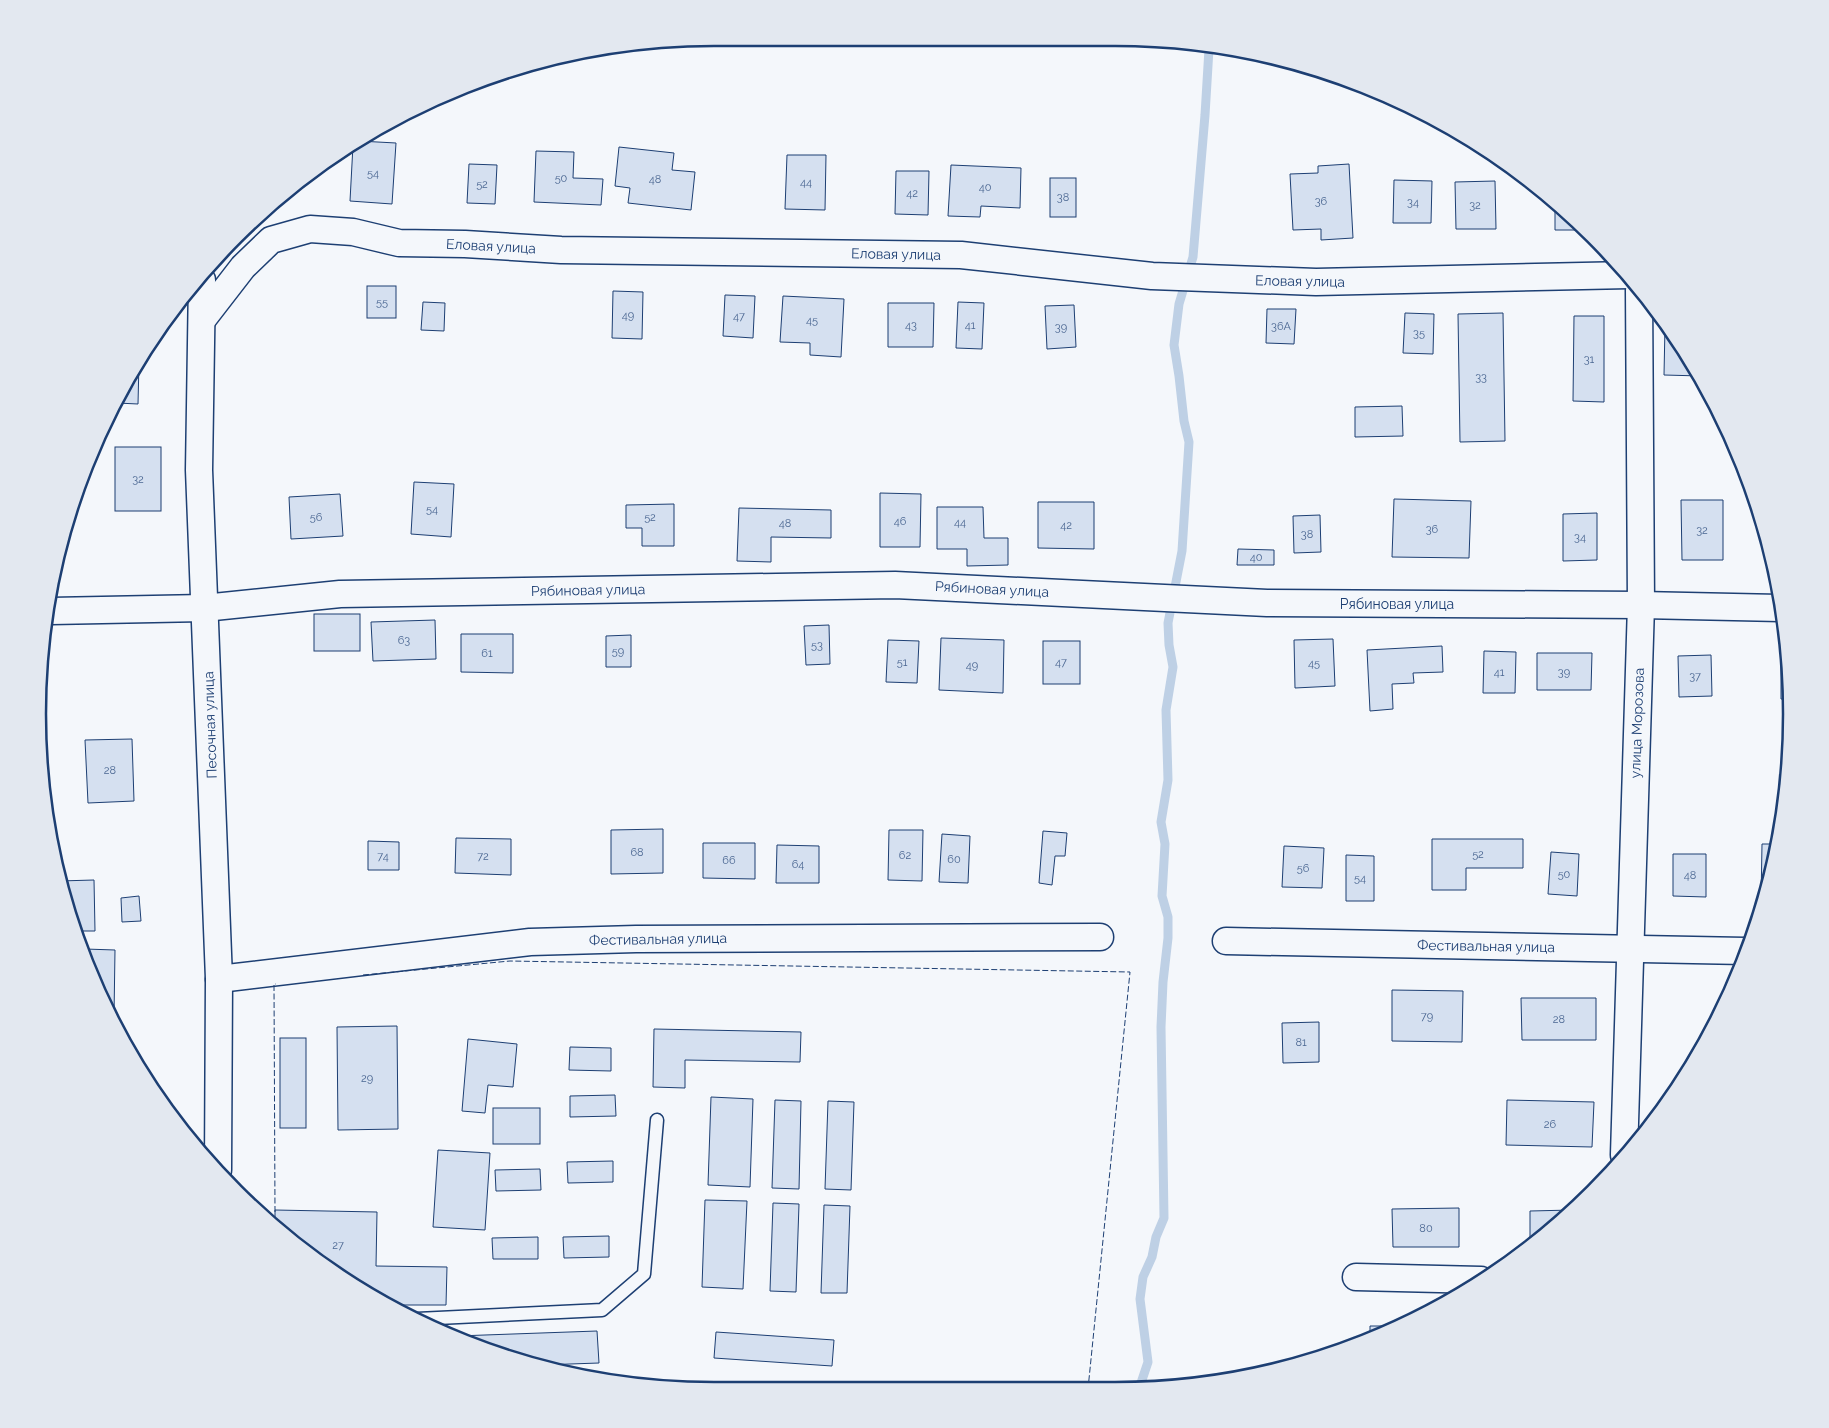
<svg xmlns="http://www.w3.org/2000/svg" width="1829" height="1428" font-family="Raleway,sans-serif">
  <rect width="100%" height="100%" fill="#f4f7fb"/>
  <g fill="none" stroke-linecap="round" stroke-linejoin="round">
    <!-- stream -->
    <path stroke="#bed0e5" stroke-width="9" d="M 1139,1389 L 1148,1362 L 1140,1299 L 1143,1277 L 1152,1257 L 1156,1237 L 1164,1218 L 1161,1027 L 1163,982 L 1168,938 L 1168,917 L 1162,896 L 1165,844 L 1161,822 L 1168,780 L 1166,710 L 1173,667 L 1169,645 L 1168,623 L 1182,551 L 1189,442 L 1184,421 L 1179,376 L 1174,345 L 1179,304 L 1193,257 L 1205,115 L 1209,49"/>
  </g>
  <!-- building -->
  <g fill="#d5e0f0" stroke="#1d3f73">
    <path d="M 359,141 L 396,143 L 392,204 L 350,201 L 353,145 Z"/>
    <path d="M 619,147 L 674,153 L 672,170 L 695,172 L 691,210 L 628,203 L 630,188 L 615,186 Z"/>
    <path d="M 536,151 L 574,152 L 573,178 L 603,179 L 601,205 L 534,202 Z"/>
    <path d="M 787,155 L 826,155 L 825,210 L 785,209 Z"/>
    <path d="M 469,164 L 497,165 L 495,204 L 467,203 Z"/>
    <path d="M 1349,164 L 1353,238 L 1321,240 L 1321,229 L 1293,230 L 1290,174 L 1318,173 L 1318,166 Z"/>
    <path d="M 951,165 L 1021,168 L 1020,208 L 981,206 L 980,217 L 948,216 Z"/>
    <path d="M 896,171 L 929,171 L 928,215 L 895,214 Z"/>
    <rect x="1050" y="178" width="26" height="39"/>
    <path d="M 1394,180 L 1432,181 L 1431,223 L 1393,223 Z"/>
    <path d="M 1495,181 L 1496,229 L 1456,229 L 1455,182 Z"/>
    <path d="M 1555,204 L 1583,230 L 1555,230 Z"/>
    <rect x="367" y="286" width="29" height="32"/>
    <path d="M 613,291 L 643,292 L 642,339 L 612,338 Z"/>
    <path d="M 725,295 L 755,296 L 753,338 L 723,336 Z"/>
    <path d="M 783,296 L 844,299 L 841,357 L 810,355 L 810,343 L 780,342 Z"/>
    <path d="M 423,302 L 445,303 L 444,331 L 421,330 Z"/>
    <path d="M 958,302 L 984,303 L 982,349 L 956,348 Z"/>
    <path d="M 888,303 L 934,303 L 933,347 L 888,347 Z"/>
    <path d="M 1074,305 L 1076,347 L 1047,349 L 1045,306 Z"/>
    <path d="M 1267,309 L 1296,309 L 1294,344 L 1266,343 Z"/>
    <path d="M 1405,313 L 1434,314 L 1433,354 L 1403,353 Z"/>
    <path d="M 1503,313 L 1505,441 L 1460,442 L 1458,314 Z"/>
    <path d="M 1574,316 L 1604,316 L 1604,402 L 1573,401 Z"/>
    <path d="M 1665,326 L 1701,376 L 1664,375 Z"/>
    <path d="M 139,362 L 138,404 L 117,403 L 128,376 Z"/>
    <path d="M 1402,406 L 1403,436 L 1355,437 L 1355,407 Z"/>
    <rect x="115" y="447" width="46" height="64"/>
    <path d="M 414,482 L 454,484 L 451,537 L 411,534 Z"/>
    <path d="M 880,493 L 921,494 L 920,547 L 880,547 Z"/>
    <path d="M 340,494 L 343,536 L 291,539 L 289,497 Z"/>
    <path d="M 1394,499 L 1471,501 L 1469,558 L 1392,557 Z"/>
    <path d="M 1681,500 L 1723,500 L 1723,560 L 1682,560 Z"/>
    <path d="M 1038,502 L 1094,502 L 1094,549 L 1038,548 Z"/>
    <path d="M 674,504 L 674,546 L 642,546 L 642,528 L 626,528 L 626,505 Z"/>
    <path d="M 937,507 L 983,507 L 984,538 L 1008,538 L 1008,565 L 967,566 L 967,549 L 937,549 Z"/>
    <path d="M 739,508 L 831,510 L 831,538 L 771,537 L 771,562 L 737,561 Z"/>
    <path d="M 1597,513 L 1597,560 L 1563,561 L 1563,514 Z"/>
    <path d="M 1320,515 L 1321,552 L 1294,553 L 1293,516 Z"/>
    <path d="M 1238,549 L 1274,550 L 1274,565 L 1237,565 Z"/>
    <rect x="314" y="614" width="46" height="37"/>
    <path d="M 435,620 L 436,659 L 373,661 L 371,622 Z"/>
    <path d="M 829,625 L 830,664 L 806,665 L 804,626 Z"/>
    <path d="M 461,634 L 513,634 L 513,673 L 461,672 Z"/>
    <path d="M 631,635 L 631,667 L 606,667 L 606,636 Z"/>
    <path d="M 941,638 L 1004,640 L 1003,693 L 939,690 Z"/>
    <path d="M 1333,639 L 1335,686 L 1295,688 L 1294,640 Z"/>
    <path d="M 888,640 L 919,641 L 917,683 L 886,682 Z"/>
    <rect x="1043" y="641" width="37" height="43"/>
    <path d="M 1442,646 L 1443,672 L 1413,673 L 1414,683 L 1392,684 L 1393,709 L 1370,711 L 1367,650 Z"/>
    <path d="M 1484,651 L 1516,652 L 1515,693 L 1483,693 Z"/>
    <path d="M 1537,653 L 1592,653 L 1591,690 L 1537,690 Z"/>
    <path d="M 1711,655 L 1712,696 L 1679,697 L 1678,656 Z"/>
    <path d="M 1781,659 L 1787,659 L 1788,699 L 1781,699 Z"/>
    <path d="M 132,739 L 134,801 L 88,803 L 85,740 Z"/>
    <path d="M 663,829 L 663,873 L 611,874 L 611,830 Z"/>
    <path d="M 889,830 L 923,830 L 922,881 L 888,880 Z"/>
    <path d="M 1043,831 L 1067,833 L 1065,856 L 1055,856 L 1052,885 L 1039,883 Z"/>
    <path d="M 942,834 L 970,836 L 968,883 L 939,882 Z"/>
    <path d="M 456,838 L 511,839 L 511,875 L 455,873 Z"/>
    <path d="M 1432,839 L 1523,839 L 1523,868 L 1466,868 L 1466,890 L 1432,890 Z"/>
    <path d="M 368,841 L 399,842 L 399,870 L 368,870 Z"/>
    <path d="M 703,843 L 755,843 L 755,879 L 703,878 Z"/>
    <path d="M 1762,844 L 1776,844 L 1769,889 L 1764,901 L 1761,901 Z"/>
    <path d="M 777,845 L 819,846 L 819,883 L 776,883 Z"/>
    <path d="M 1284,846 L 1324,848 L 1322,888 L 1282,887 Z"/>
    <path d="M 1551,852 L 1579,854 L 1577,896 L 1548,894 Z"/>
    <path d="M 1673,854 L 1706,854 L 1706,897 L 1673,896 Z"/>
    <path d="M 1346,855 L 1374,856 L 1374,901 L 1346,901 Z"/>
    <path d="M 94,880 L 95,931 L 78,931 L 61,889 L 59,881 Z"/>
    <path d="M 139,896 L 141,921 L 122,922 L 121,898 Z"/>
    <path d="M 85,949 L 115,950 L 114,1016 L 113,1016 Z"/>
    <path d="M 1392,990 L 1463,991 L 1462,1042 L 1392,1041 Z"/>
    <path d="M 1521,998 L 1596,998 L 1596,1040 L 1522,1040 Z"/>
    <path d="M 1319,1022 L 1319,1062 L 1283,1063 L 1282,1023 Z"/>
    <path d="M 397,1026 L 398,1129 L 338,1130 L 337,1027 Z"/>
    <path d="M 654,1029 L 801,1032 L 800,1062 L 685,1060 L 685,1088 L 653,1087 Z"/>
    <rect x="280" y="1038" width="26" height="90"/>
    <path d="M 468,1039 L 517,1044 L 513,1087 L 488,1085 L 485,1113 L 462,1111 Z"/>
    <path d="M 570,1047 L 611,1048 L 611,1071 L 569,1070 Z"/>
    <path d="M 615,1095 L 616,1116 L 570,1117 L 570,1096 Z"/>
    <path d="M 711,1097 L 753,1099 L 750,1187 L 708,1185 Z"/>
    <path d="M 775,1100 L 801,1101 L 799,1189 L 772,1188 Z"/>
    <path d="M 1507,1100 L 1594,1102 L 1592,1147 L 1506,1145 Z"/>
    <path d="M 828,1101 L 854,1102 L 851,1190 L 825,1189 Z"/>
    <rect x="493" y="1108" width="47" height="36"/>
    <path d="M 438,1150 L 490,1153 L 485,1230 L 433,1227 Z"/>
    <path d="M 613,1161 L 613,1182 L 568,1183 L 567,1162 Z"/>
    <path d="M 540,1169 L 541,1190 L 496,1191 L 495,1170 Z"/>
    <path d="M 705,1200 L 747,1201 L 743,1289 L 702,1287 Z"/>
    <path d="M 773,1203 L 799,1204 L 796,1292 L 770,1291 Z"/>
    <path d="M 824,1205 L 850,1206 L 847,1293 L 821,1293 Z"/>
    <path d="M 1459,1208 L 1459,1247 L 1393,1247 L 1392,1209 Z"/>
    <path d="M 275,1210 L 377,1212 L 376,1266 L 447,1267 L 446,1305 L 391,1305 L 338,1276 L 275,1225 Z"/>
    <path d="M 1572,1210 L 1561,1222 L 1530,1245 L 1530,1211 Z"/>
    <path d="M 609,1236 L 609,1257 L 564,1258 L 563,1237 Z"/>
    <path d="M 538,1237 L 538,1259 L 493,1259 L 492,1238 Z"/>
    <path d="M 1370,1326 L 1396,1326 L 1370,1337 Z"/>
    <path d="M 597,1331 L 599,1363 L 541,1365 L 457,1340 L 457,1336 Z"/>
    <path d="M 716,1332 L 834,1340 L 832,1366 L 714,1358 Z"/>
  </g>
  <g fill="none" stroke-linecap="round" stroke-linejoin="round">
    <!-- service casing -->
    <g stroke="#1d3f73" stroke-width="15">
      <path id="service" d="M 417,1319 L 602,1310 L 644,1274 L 657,1120"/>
    </g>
    <!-- minor casing -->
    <g stroke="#1d3f73" stroke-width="29">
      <g id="minor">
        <path d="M 202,280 L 199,470 L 219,979 L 218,1170"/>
        <path d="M 202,320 L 243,267 L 271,240 L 310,229 L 353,232 L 399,243 L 465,244 L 561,250 L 961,255 L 1152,276 L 1316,282 L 1629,275"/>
        <path d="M 51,611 L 204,608 L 340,594 L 895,585 L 1267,603 L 1641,605 L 1782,608"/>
        <path d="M 1226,941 L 1745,951"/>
        <path d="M 219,979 L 530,942 L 636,939 L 1100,937"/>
        <path d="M 1624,1155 L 1641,605 L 1639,290"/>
        <path d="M 1356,1277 L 1481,1280"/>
      </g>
    </g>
    <!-- service -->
    <use href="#service" stroke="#f4f7fb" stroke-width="12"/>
    <!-- minor -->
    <use href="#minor" stroke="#f4f7fb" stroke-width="26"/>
    <!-- fence -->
    <g stroke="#1d3f73" stroke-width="1" stroke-dasharray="6 2.5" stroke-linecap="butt">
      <path d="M 363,975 L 510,961 L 1130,972 L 1088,1389"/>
      <path d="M 275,1212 L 274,984 L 276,984"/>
    </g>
  </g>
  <g text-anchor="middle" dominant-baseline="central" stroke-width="4" stroke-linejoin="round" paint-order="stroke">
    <!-- number labels -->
    <g font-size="11" fill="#4b6792">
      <text x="373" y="173">54</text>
      <text x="561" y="178">50</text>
      <text x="655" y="179">48</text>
      <text x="806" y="182">44</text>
      <text x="482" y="184">52</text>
      <text x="985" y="187">40</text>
      <text x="912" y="193">42</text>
      <text x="1063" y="197">38</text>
      <text x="1321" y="201">36</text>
      <text x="1413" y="202">34</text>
      <text x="1475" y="205">32</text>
      <text x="382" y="302">55</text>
      <text x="628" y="315">49</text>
      <text x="739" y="316">47</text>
      <text x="812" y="320">45</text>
      <text x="911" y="325">43</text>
      <text x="970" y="325">41</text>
      <text x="1281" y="326">36А</text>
      <text x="1061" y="327">39</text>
      <text x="1419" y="333">35</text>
      <text x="1589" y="359">31</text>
      <text x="1481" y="377">33</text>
      <text x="138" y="479">32</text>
      <text x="432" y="509">54</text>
      <text x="316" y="517">56</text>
      <text x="650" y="517">52</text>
      <text x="900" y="521">46</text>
      <text x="960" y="522">44</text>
      <text x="785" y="523">48</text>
      <text x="1066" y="525">42</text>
      <text x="1432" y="529">36</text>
      <text x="1702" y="530">32</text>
      <text x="1307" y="534">38</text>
      <text x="1580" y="537">34</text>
      <text x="1256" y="557">40</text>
      <text x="404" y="640">63</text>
      <text x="817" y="645">53</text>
      <text x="618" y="651">59</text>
      <text x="487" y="653">61</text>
      <text x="902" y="662">51</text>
      <text x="1061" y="662">47</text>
      <text x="1314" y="663">45</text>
      <text x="972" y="665">49</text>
      <text x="1499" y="672">41</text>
      <text x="1564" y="672">39</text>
      <text x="1695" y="676">37</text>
      <text x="110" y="770">28</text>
      <text x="637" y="852">68</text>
      <text x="1478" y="854">52</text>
      <text x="905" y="855">62</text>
      <text x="383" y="856">74</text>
      <text x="483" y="856">72</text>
      <text x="954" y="859">60</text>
      <text x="729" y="860">66</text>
      <text x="798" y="864">64</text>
      <text x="1303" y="868">56</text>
      <text x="1564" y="874">50</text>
      <text x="1690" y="875">48</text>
      <text x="1360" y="878">54</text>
      <text x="1427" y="1016">79</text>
      <text x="1559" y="1019">28</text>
      <text x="1301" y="1042">81</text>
      <text x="367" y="1078">29</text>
      <text x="1550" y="1124">26</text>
      <text x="1426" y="1228">80</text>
      <text x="338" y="1245">27</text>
    </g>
    <!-- street labels -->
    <g font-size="14" fill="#1d3f73" stroke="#f4f7fb">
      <text transform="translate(491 246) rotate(3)">Еловая улица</text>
      <text transform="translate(896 254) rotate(1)">Еловая улица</text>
      <text transform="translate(1300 281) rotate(1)">Еловая улица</text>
      <text transform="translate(992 589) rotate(3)">Рябиновая улица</text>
      <text transform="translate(588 590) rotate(-1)">Рябиновая улица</text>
      <text x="1397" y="604">Рябиновая улица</text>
      <text transform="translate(1637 723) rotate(-88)">улица Морозова</text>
      <text transform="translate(210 725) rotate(-92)">Песочная улица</text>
      <text transform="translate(658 939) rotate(-1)">Фестивальная улица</text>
      <text transform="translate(1486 946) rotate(1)">Фестивальная улица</text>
    </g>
  </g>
  <!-- crop -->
  <path d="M0 0H1829V1428H0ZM714 46H1115A668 668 0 0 1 1783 714V714A668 668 0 0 1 1115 1382H714A668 668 0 0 1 46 714V714A668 668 0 0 1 714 46Z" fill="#e3e8f0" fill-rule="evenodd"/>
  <path fill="none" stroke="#1d3f73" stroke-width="2.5" d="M714 46H1115A668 668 0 0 1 1783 714V714A668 668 0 0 1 1115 1382H714A668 668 0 0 1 46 714V714A668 668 0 0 1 714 46Z"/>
</svg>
